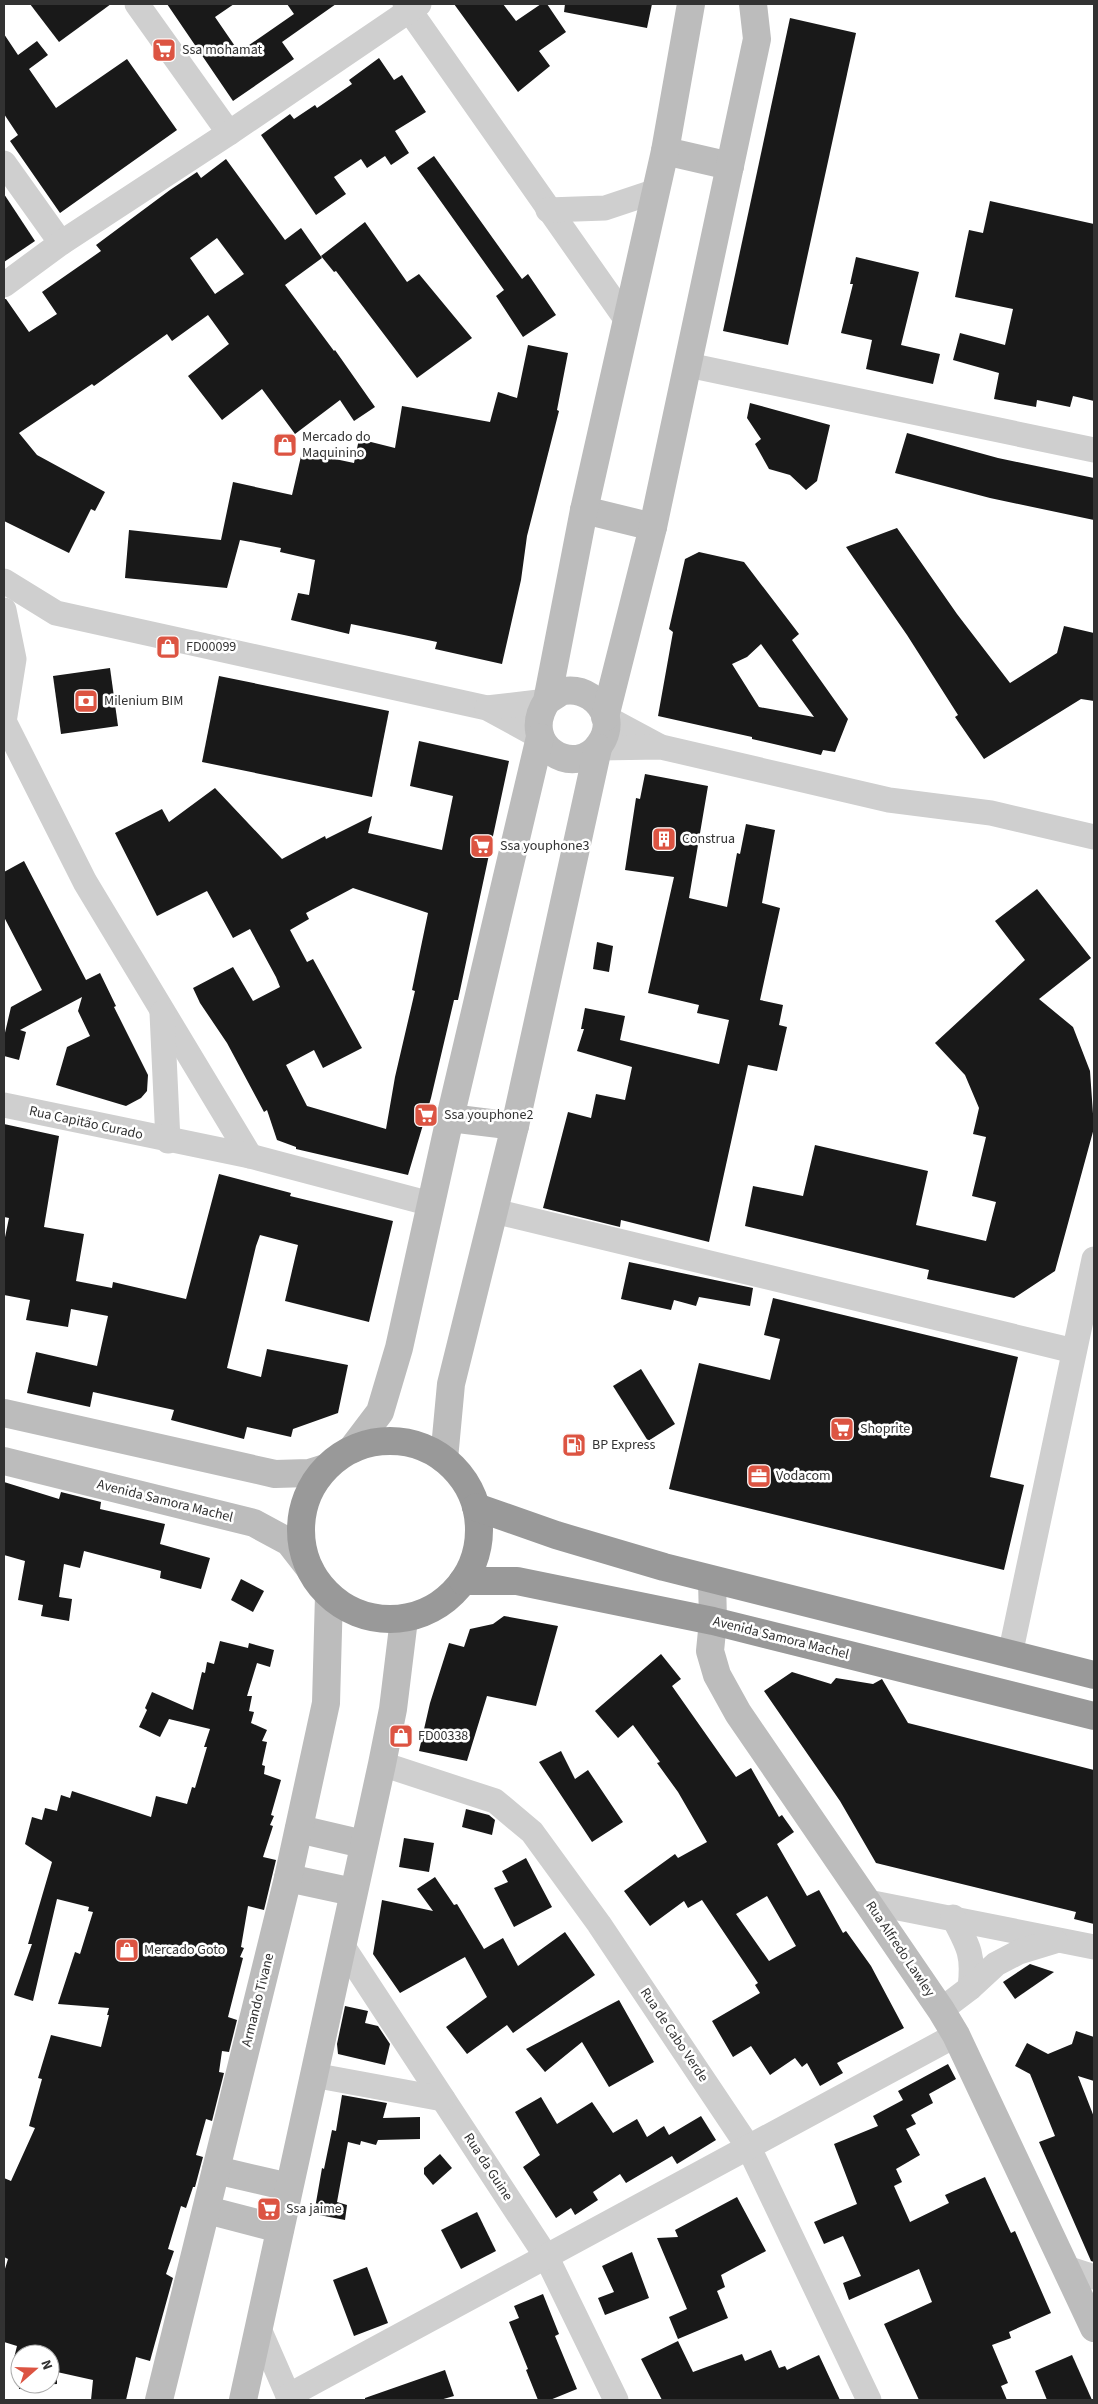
<svg xmlns="http://www.w3.org/2000/svg" width="1098" height="2404" font-family="'Source Sans 3',sans-serif">
  <rect width="100%" height="100%" fill="#fff"/>
  <!-- building -->
  <g fill="#191919" fill-rule="evenodd">
    <path d="M 30,4 L 111,4 L 59,42 Z"/>
    <path d="M 167,4 L 234,4 L 215,17 L 239,52 L 294,14 L 287,4 L 336,4 L 282,42 L 294,59 L 233,101 Z"/>
    <path d="M 454,4 L 503,4 L 516,21 L 541,4 L 547,4 L 566,32 L 539,51 L 550,66 L 518,92 Z"/>
    <path d="M 565,4 L 652,4 L 647,28 L 564,12 Z"/>
    <path d="M 790,18 L 856,33 L 788,345 L 723,331 Z"/>
    <path d="M 4,34 L 18,55 L 37,41 L 48,55 L 29,69 L 56,108 L 127,59 L 177,130 L 60,213 L 10,141 L 18,135 L 4,114 Z"/>
    <path d="M 379,58 L 394,80 L 402,75 L 426,112 L 395,131 L 409,153 L 391,165 L 385,156 L 367,168 L 361,159 L 334,177 L 346,194 L 316,215 L 261,135 L 290,114 L 294,119 L 315,105 L 317,108 L 352,84 L 349,80 Z"/>
    <path d="M 434,156 L 522,279 L 528,274 L 556,315 L 523,337 L 496,296 L 504,290 L 417,168 Z"/>
    <path d="M 226,159 L 285,240 L 301,228 L 322,258 L 285,285 L 334,351 L 335,350 L 375,407 L 354,421 L 340,400 L 295,434 L 262,389 L 222,420 L 188,376 L 229,344 L 208,315 L 172,341 L 167,334 L 94,386 L 92,384 L 19,433 L 37,455 L 105,492 L 95,511 L 91,509 L 69,553 L 4,521 L 4,299 L 6,299 L 29,332 L 57,314 L 42,292 L 101,251 L 96,245 L 170,190 L 197,172 L 201,178 ZM 217,238 L 244,274 L 215,294 L 190,258 Z"/>
    <path d="M 4,194 L 35,241 L 4,262 Z"/>
    <path d="M 990,201 L 1094,224 L 1094,401 L 1073,396 L 1070,407 L 1037,400 L 1036,407 L 994,399 L 999,373 L 953,360 L 960,333 L 1005,345 L 1013,309 L 955,297 L 969,230 L 983,233 Z"/>
    <path d="M 365,222 L 407,282 L 419,274 L 472,338 L 417,378 L 336,271 L 334,272 L 321,256 Z"/>
    <path d="M 856,257 L 919,272 L 901,345 L 940,354 L 933,384 L 866,369 L 872,340 L 841,333 L 853,284 L 850,284 Z"/>
    <path d="M 528,345 L 568,353 L 557,410 L 559,411 L 527,536 L 521,580 L 502,664 L 435,649 L 437,642 L 404,635 L 351,624 L 349,634 L 291,620 L 298,593 L 309,595 L 315,560 L 280,552 L 281,548 L 240,540 L 227,588 L 125,578 L 129,530 L 221,540 L 233,482 L 292,495 L 302,452 L 354,463 L 359,439 L 395,448 L 402,406 L 490,422 L 498,392 L 517,398 Z"/>
    <path d="M 750,403 L 830,425 L 817,481 L 806,490 L 790,475 L 769,469 L 755,444 L 761,439 L 747,418 Z"/>
    <path d="M 907,433 L 998,458 L 1094,478 L 1094,520 L 990,498 L 895,473 Z"/>
    <path d="M 897,528 L 957,614 L 1010,683 L 1057,653 L 1064,626 L 1094,633 L 1094,701 L 1081,699 L 984,759 L 955,717 L 958,715 L 907,635 L 846,547 Z"/>
    <path d="M 699,552 L 744,562 L 799,634 L 792,640 L 848,719 L 835,752 L 823,750 L 821,755 L 752,739 L 752,737 L 658,716 L 673,632 L 669,629 L 685,559 ZM 761,644 L 814,717 L 759,707 L 732,664 L 747,657 Z"/>
    <path d="M 110,668 L 118,726 L 61,734 L 53,676 Z"/>
    <path d="M 219,676 L 389,711 L 372,797 L 202,762 Z"/>
    <path d="M 419,741 L 509,761 L 458,1000 L 454,1000 L 431,1098 L 408,1175 L 296,1149 L 296,1147 L 277,1140 L 267,1110 L 264,1112 L 227,1043 L 200,1003 L 193,988 L 233,967 L 253,1001 L 280,987 L 276,977 L 250,929 L 233,938 L 207,891 L 157,916 L 115,833 L 162,809 L 169,822 L 215,788 L 282,859 L 325,836 L 326,839 L 372,816 L 368,833 L 442,850 L 453,796 L 410,786 ZM 353,888 L 428,913 L 412,990 L 415,991 L 395,1077 L 386,1129 L 307,1106 L 286,1065 L 314,1050 L 323,1068 L 362,1048 L 313,959 L 307,962 L 290,930 L 309,919 L 306,913 Z"/>
    <path d="M 645,774 L 708,786 L 689,898 L 727,907 L 737,853 L 740,854 L 746,824 L 775,830 L 762,903 L 780,908 L 760,1000 L 783,1005 L 779,1025 L 787,1027 L 777,1071 L 748,1065 L 709,1242 L 621,1220 L 620,1227 L 543,1208 L 568,1112 L 591,1118 L 596,1094 L 625,1100 L 632,1067 L 577,1051 L 584,1029 L 581,1029 L 585,1008 L 625,1016 L 620,1040 L 719,1064 L 729,1020 L 697,1013 L 699,1005 L 648,993 L 674,877 L 625,870 L 636,798 L 640,799 Z"/>
    <path d="M 24,861 L 86,980 L 100,973 L 116,1006 L 114,1007 L 148,1075 L 147,1091 L 141,1098 L 126,1106 L 56,1085 L 67,1047 L 90,1036 L 78,1011 L 82,997 L 20,1030 L 26,1032 L 19,1060 L 4,1056 L 4,1037 L 11,1007 L 42,990 L 4,917 L 4,872 Z"/>
    <path d="M 1037,889 L 1091,958 L 1039,999 L 1073,1027 L 1090,1071 L 1094,1128 L 1055,1271 L 1014,1298 L 927,1279 L 929,1270 L 745,1226 L 753,1186 L 803,1196 L 815,1145 L 928,1171 L 916,1225 L 986,1241 L 996,1202 L 972,1196 L 986,1137 L 973,1134 L 979,1108 L 965,1075 L 935,1043 L 1025,960 L 995,921 Z"/>
    <path d="M 597,942 L 613,946 L 609,972 L 593,969 Z"/>
    <path d="M 4,1124 L 59,1136 L 44,1227 L 84,1234 L 76,1281 L 112,1288 L 113,1282 L 186,1299 L 219,1174 L 291,1193 L 290,1196 L 393,1221 L 369,1322 L 285,1301 L 298,1245 L 260,1235 L 256,1246 L 227,1368 L 261,1377 L 267,1349 L 348,1365 L 338,1413 L 293,1429 L 291,1437 L 247,1427 L 244,1439 L 171,1420 L 174,1410 L 93,1392 L 90,1407 L 27,1393 L 36,1352 L 97,1366 L 108,1316 L 71,1309 L 68,1327 L 26,1320 L 30,1300 L 4,1295 L 4,1242 L 9,1218 L 4,1217 Z"/>
    <path d="M 629,1262 L 753,1288 L 750,1306 L 699,1297 L 696,1306 L 674,1300 L 671,1310 L 621,1299 Z"/>
    <path d="M 773,1298 L 1018,1357 L 990,1477 L 1024,1485 L 1004,1570 L 669,1489 L 699,1363 L 770,1380 L 780,1339 L 764,1335 Z"/>
    <path d="M 641,1369 L 675,1424 L 648,1441 L 613,1386 Z"/>
    <path d="M 4,1482 L 59,1499 L 61,1492 L 101,1502 L 100,1509 L 165,1524 L 160,1544 L 210,1558 L 201,1589 L 160,1578 L 161,1571 L 84,1551 L 80,1568 L 64,1564 L 59,1597 L 72,1599 L 69,1621 L 41,1616 L 43,1605 L 18,1600 L 25,1561 L 4,1555 Z"/>
    <path d="M 241,1579 L 264,1591 L 253,1612 L 231,1600 Z"/>
    <path d="M 504,1616 L 558,1626 L 536,1706 L 487,1696 L 467,1761 L 419,1751 L 430,1703 L 449,1643 L 464,1647 L 470,1629 L 493,1624 Z"/>
    <path d="M 220,1641 L 248,1648 L 249,1643 L 274,1650 L 270,1667 L 257,1663 L 247,1696 L 252,1696 L 249,1711 L 254,1712 L 251,1723 L 267,1730 L 262,1741 L 267,1742 L 262,1765 L 265,1766 L 264,1774 L 281,1780 L 271,1815 L 274,1816 L 270,1825 L 273,1826 L 263,1857 L 276,1860 L 264,1910 L 248,1906 L 241,1947 L 244,1948 L 240,1957 L 243,1958 L 228,2017 L 237,2020 L 229,2052 L 222,2051 L 219,2072 L 224,2073 L 212,2121 L 206,2119 L 196,2155 L 203,2157 L 195,2187 L 193,2187 L 186,2208 L 181,2206 L 168,2249 L 174,2251 L 166,2274 L 173,2278 L 150,2361 L 136,2357 L 126,2400 L 91,2400 L 93,2380 L 57,2372 L 57,2384 L 37,2385 L 38,2389 L 19,2389 L 18,2364 L 13,2362 L 17,2346 L 4,2342 L 4,2272 L 8,2259 L 4,2257 L 4,2178 L 11,2181 L 35,2128 L 29,2126 L 42,2079 L 38,2078 L 51,2035 L 101,2047 L 109,2015 L 107,2015 L 109,2008 L 58,2004 L 75,1952 L 80,1954 L 93,1912 L 88,1911 L 89,1907 L 57,1899 L 33,2001 L 14,1995 L 32,1944 L 28,1944 L 52,1862 L 25,1844 L 32,1817 L 42,1820 L 45,1808 L 57,1811 L 61,1795 L 70,1798 L 72,1791 L 151,1817 L 156,1796 L 187,1804 L 192,1787 L 195,1788 L 207,1747 L 204,1747 L 210,1729 L 169,1719 L 160,1737 L 139,1727 L 147,1710 L 145,1708 L 152,1692 L 193,1710 L 202,1672 L 205,1673 L 207,1662 L 214,1664 ZM 20,2354 L 50,2354 L 50,2384 L 20,2384 Z"/>
    <path d="M 661,1654 L 681,1679 L 672,1686 L 736,1777 L 751,1768 L 779,1817 L 782,1815 L 794,1832 L 777,1844 L 807,1896 L 819,1890 L 843,1933 L 846,1931 L 871,1966 L 904,2028 L 837,2063 L 843,2073 L 820,2086 L 807,2063 L 802,2067 L 795,2058 L 770,2075 L 751,2046 L 733,2057 L 712,2021 L 760,1993 L 755,1985 L 758,1983 L 702,1900 L 688,1908 L 684,1901 L 650,1926 L 624,1891 L 675,1854 L 678,1858 L 707,1842 L 678,1792 L 657,1763 L 660,1762 L 633,1725 L 618,1738 L 595,1711 ZM 767,1896 L 796,1946 L 769,1961 L 736,1914 Z"/>
    <path d="M 792,1672 L 831,1684 L 836,1678 L 873,1684 L 882,1679 L 908,1723 L 1094,1770 L 1094,1924 L 1074,1919 L 1076,1912 L 876,1863 L 840,1801 L 764,1691 Z"/>
    <path d="M 561,1751 L 575,1779 L 588,1770 L 623,1822 L 592,1842 L 539,1762 Z"/>
    <path d="M 466,1809 L 489,1815 L 495,1820 L 492,1835 L 462,1827 Z"/>
    <path d="M 404,1838 L 434,1843 L 429,1872 L 399,1867 Z"/>
    <path d="M 526,1858 L 552,1907 L 514,1927 L 494,1888 L 508,1882 L 502,1871 Z"/>
    <path d="M 435,1877 L 454,1905 L 457,1904 L 484,1949 L 503,1938 L 518,1966 L 565,1932 L 595,1975 L 513,2033 L 507,2025 L 467,2054 L 446,2027 L 487,1997 L 465,1957 L 400,1993 L 373,1954 L 382,1900 L 433,1911 L 417,1889 Z"/>
    <path d="M 1030,1964 L 1054,1972 L 1015,1999 L 1003,1982 Z"/>
    <path d="M 619,2000 L 654,2062 L 609,2087 L 582,2042 L 545,2072 L 526,2049 Z"/>
    <path d="M 345,2006 L 368,2011 L 365,2023 L 378,2026 L 390,2044 L 385,2065 L 338,2054 L 337,2044 Z"/>
    <path d="M 1076,2031 L 1094,2037 L 1094,2081 L 1078,2076 L 1094,2117 L 1094,2262 L 1091,2261 L 1039,2142 L 1055,2136 L 1030,2074 L 1015,2066 L 1027,2043 L 1048,2054 L 1072,2044 Z"/>
    <path d="M 948,2064 L 956,2079 L 929,2094 L 933,2103 L 911,2115 L 916,2124 L 906,2129 L 920,2155 L 896,2169 L 902,2182 L 894,2186 L 910,2222 L 949,2203 L 945,2195 L 985,2177 L 1011,2233 L 1015,2231 L 1051,2313 L 1009,2332 L 1011,2338 L 992,2345 L 1008,2383 L 1001,2386 L 1007,2400 L 919,2400 L 884,2324 L 932,2302 L 919,2269 L 849,2300 L 843,2283 L 861,2276 L 843,2236 L 824,2244 L 814,2222 L 857,2204 L 834,2144 L 878,2126 L 873,2116 L 903,2100 L 898,2091 Z"/>
    <path d="M 342,2095 L 387,2103 L 383,2118 L 420,2117 L 420,2139 L 378,2140 L 376,2145 L 361,2141 L 360,2145 L 348,2142 L 337,2202 L 347,2205 L 345,2220 L 314,2214 L 322,2168 L 324,2169 L 332,2130 L 336,2131 Z"/>
    <path d="M 541,2097 L 557,2124 L 592,2102 L 613,2133 L 637,2119 L 647,2137 L 664,2126 L 669,2135 L 701,2116 L 716,2140 L 677,2164 L 672,2156 L 626,2183 L 620,2174 L 593,2192 L 598,2200 L 575,2215 L 571,2208 L 556,2218 L 523,2167 L 540,2155 L 515,2112 Z"/>
    <path d="M 440,2154 L 452,2168 L 433,2185 L 424,2174 L 424,2168 Z"/>
    <path d="M 737,2197 L 766,2251 L 721,2275 L 725,2287 L 717,2291 L 728,2318 L 678,2339 L 669,2317 L 687,2309 L 657,2238 L 678,2237 L 675,2230 Z"/>
    <path d="M 477,2212 L 496,2251 L 461,2269 L 441,2230 Z"/>
    <path d="M 632,2252 L 649,2298 L 605,2315 L 598,2298 L 614,2292 L 602,2266 Z"/>
    <path d="M 367,2267 L 388,2323 L 354,2336 L 333,2280 Z"/>
    <path d="M 543,2294 L 559,2334 L 555,2336 L 577,2389 L 550,2400 L 538,2400 L 526,2370 L 528,2369 L 509,2322 L 519,2318 L 514,2306 Z"/>
    <path d="M 678,2341 L 693,2372 L 742,2354 L 745,2361 L 771,2350 L 779,2368 L 785,2366 L 787,2370 L 819,2355 L 840,2400 L 662,2400 L 641,2359 Z"/>
    <path d="M 1072,2355 L 1092,2400 L 1047,2400 L 1035,2371 Z"/>
    <path d="M 445,2370 L 454,2396 L 440,2400 L 365,2400 L 365,2398 Z"/>
  </g>
  <g fill="none" stroke-linecap="round" stroke-linejoin="round">
    <!-- street -->
    <g stroke="#cfcfcf" stroke-width="25">
      <path d="M 137,4 L 229,133"/>
      <path d="M 405,4 L 626,319"/>
      <path d="M 4,163 L 61,243"/>
      <path d="M 548,210 L 605,208 L 656,191"/>
      <path d="M 4,285 L 61,243 L 229,133 L 419,4"/>
      <path d="M 688,365 L 1094,450"/>
      <path d="M 4,581 L 56,613 L 487,708 L 540,737"/>
      <path d="M 4,610 L 14,659 L 4,722"/>
      <path d="M 487,708 L 547,701"/>
      <path d="M 605,717 L 659,746"/>
      <path d="M 4,721 L 85,882 L 250,1156"/>
      <path d="M 598,748 L 661,747 L 889,800 L 991,813 L 1094,837"/>
      <path d="M 162,1013 L 168,1141"/>
      <path d="M 4,1105 L 250,1156 L 431,1204"/>
      <path d="M 494,1211 L 1074,1351"/>
      <path d="M 1010,1655 L 1094,1259"/>
      <path d="M 382,1764 L 495,1801 L 532,1832 L 599,1924 L 749,2148 L 869,2400"/>
      <path d="M 868,1902 L 1094,1947"/>
      <path d="M 953,1917 C 969,1947 974,1955 970,1988"/>
      <path d="M 342,1945 L 546,2256 L 616,2400"/>
      <path d="M 941,2010 L 970,1988 L 996,1964 L 1019,1952 L 1055,1941"/>
      <path d="M 313,2075 L 443,2099"/>
      <path d="M 1066,2268 L 1094,2277"/>
      <path d="M 259,2329 L 290,2400"/>
      <path d="M 288,2396 L 956,2035"/>
    </g>
    <!-- secondary -->
    <g stroke="#bcbcbc" stroke-width="28">
      <path d="M 665,151 L 730,166"/>
      <path d="M 584,510 L 653,527"/>
      <path d="M 547,701 C 552,698 559,692 564,691 C 583,688 601,700 606,718 C 608,727 605,737 600,744 C 576,780 517,746 547,701 L 584,510 L 665,151 L 691,4"/>
      <path d="M 605,717 L 653,527 L 757,39 L 753,4"/>
      <path d="M 450,1118 L 515,1126"/>
      <path d="M 4,1413 L 275,1474 L 309,1473 L 325,1468"/>
      <path d="M 352,1449 L 380,1412 L 399,1348 L 450,1118 L 540,737"/>
      <path d="M 444,1459 L 451,1384 L 515,1126 L 598,748"/>
      <path d="M 4,1461 L 254,1523 L 289,1542 L 310,1569"/>
      <path d="M 712,1580 L 713,1621 L 710,1651 L 717,1675 L 738,1713 L 941,2010 L 956,2035 L 1094,2328"/>
      <path d="M 299,1829 L 363,1844"/>
      <path d="M 288,1878 L 353,1892"/>
      <path d="M 216,2170 L 289,2187"/>
      <path d="M 207,2210 L 280,2229"/>
      <path d="M 159,2400 L 288,1878 L 326,1703 L 329,1595"/>
      <path d="M 243,2400 L 382,1764 L 393,1709 L 404,1619"/>
    </g>
    <!-- highway -->
    <g stroke="#999" stroke-width="28">
      <circle cx="390" cy="1530" r="89"/>
      <path d="M 476,1507 L 556,1535 L 664,1567 L 1094,1675"/>
      <path d="M 463,1581 L 517,1581 L 713,1621 L 1094,1716"/>
    </g>
  </g>
  <!-- icons -->
  <defs>
    <g id="supermarket-square" transform="scale(1.25)"><rect x="-9" y="-9" width="18" height="18" rx="4" fill="#dc5442" stroke="#fff"/><path d="M-6-5.5h2.5l.6 2H6L4.5 2H-2.5L-4.4-4H-6ZM-1.5 3.2a1.3 1.3 0 1 0 .1 0ZM3 3.2a1.3 1.3 0 1 0 .1 0Z" fill="#fff"/></g>
    <g id="shop-square" transform="scale(1.25)"><rect x="-9" y="-9" width="18" height="18" rx="4" fill="#dc5442" stroke="#fff"/><path d="M-5-2.5h2.3a2.7 3.5 0 0 1 5.4 0H5L5.5 6h-11ZM-1.5-2.5h3a1.5 2.3 0 0 0-3 0Z" fill="#fff"/></g>
    <g id="bank-square" transform="scale(1.25)"><rect x="-9" y="-9" width="18" height="18" rx="4" fill="#dc5442" stroke="#fff"/><path d="M-6-4H6V4H-6ZM0-2.3a2.3 2.3 0 1 0 0 4.6a2.3 2.3 0 1 0 0-4.6Z" fill="#fff"/></g>
    <g id="building-square" transform="scale(1.25)"><rect x="-9" y="-9" width="18" height="18" rx="4" fill="#dc5442" stroke="#fff"/><path d="M-4-6H4V6H1V3H-1V6H-4ZM-2.5-4.3h1.7v1.8h-1.7ZM.8-4.3h1.7v1.8H.8ZM-2.5-1h1.7V.8h-1.7ZM.8-1h1.7V.8H.8Z" fill="#fff"/></g>
    <g id="fuel-square" transform="scale(1.25)"><rect x="-9" y="-9" width="18" height="18" rx="4" fill="#dc5442" stroke="#fff"/><path d="M-5.5-6h7V0h2V4h1.3V-2.5L3-4.5l.8-.8L6-3V5H2.5V1h-1V6h-7ZM-4.2-4.7v3.2H.2V-4.7Z" fill="#fff"/></g>
    <g id="office-square" transform="scale(1.25)"><rect x="-9" y="-9" width="18" height="18" rx="4" fill="#dc5442" stroke="#fff"/><path d="M-6-3h4V-5.5h4V-3h4V5H-6ZM-1-4.5V-3h2v-1.5ZM-6 0V1H6V0Z" fill="#fff"/></g>
  </defs>
  <g fill-rule="evenodd">
    <use href="#supermarket-square" x="164" y="50"/>
    <use href="#shop-square" x="285" y="445"/>
    <use href="#shop-square" x="168" y="647"/>
    <use href="#bank-square" x="86" y="701"/>
    <use href="#building-square" x="664" y="839"/>
    <use href="#supermarket-square" x="482" y="846"/>
    <use href="#supermarket-square" x="426" y="1115"/>
    <use href="#supermarket-square" x="842" y="1429"/>
    <use href="#fuel-square" x="574" y="1445"/>
    <use href="#office-square" x="759" y="1476"/>
    <use href="#shop-square" x="401" y="1736"/>
    <use href="#shop-square" x="127" y="1950"/>
    <use href="#supermarket-square" x="269" y="2209"/>
  </g>
  <g text-anchor="middle" dominant-baseline="central" stroke-width="5" stroke-linejoin="round" paint-order="stroke">
    <!-- poi labels -->
    <g font-size="14" fill="#323232" stroke="#fff" text-anchor="start">
      <text x="182" y="50">Ssa mohamat</text>
      <text x="302" y="437">Mercado do<tspan x="302" dy="16">Maquinino</tspan></text>
      <text x="186" y="647">FD00099</text>
      <text x="104" y="701">Milenium BIM</text>
      <text x="682" y="839">Construa</text>
      <text x="500" y="846">Ssa youphone3</text>
      <text x="444" y="1115">Ssa youphone2</text>
      <text x="860" y="1429">Shoprite</text>
      <text x="592" y="1445">BP Express</text>
      <text x="776" y="1476">Vodacom</text>
      <text x="418" y="1736">FD00338</text>
      <text x="144" y="1950">Mercado Goto</text>
      <text x="286" y="2209">Ssa jaime</text>
    </g>
    <!-- street labels -->
    <g font-size="14" fill="#323232" stroke="#fff">
      <text transform="translate(86 1123) rotate(12)">Rua Capitão Curado</text>
      <text transform="translate(165 1501) rotate(14)">Avenida Samora Machel</text>
      <text transform="translate(781 1638) rotate(14)">Avenida Samora Machel</text>
      <text transform="translate(900 1949) rotate(56)">Rua Alfredo Lawley</text>
      <text transform="translate(258 2000) rotate(-76)">Armando Tivane</text>
      <text transform="translate(674 2035) rotate(56)">Rua de Cabo Verde</text>
      <text transform="translate(488 2167) rotate(57)">Rua da Guine</text>
    </g>
  </g>
  <!-- border -->
  <rect width="1098" height="2404" fill="none" stroke="#323232" stroke-width="10"/>
  <!-- north arrow -->
  <g transform="translate(35 2369) rotate(70)"><circle r="24" fill="#ffffff" stroke="#adadad"/>
  <path d="M0-4L9 19L0 12L-9 19Z" fill="#dc5442"/>
  <text y="-8" font-size="14" font-weight="bold" text-anchor="middle" fill="#323232">N</text>
  </g>
</svg>
